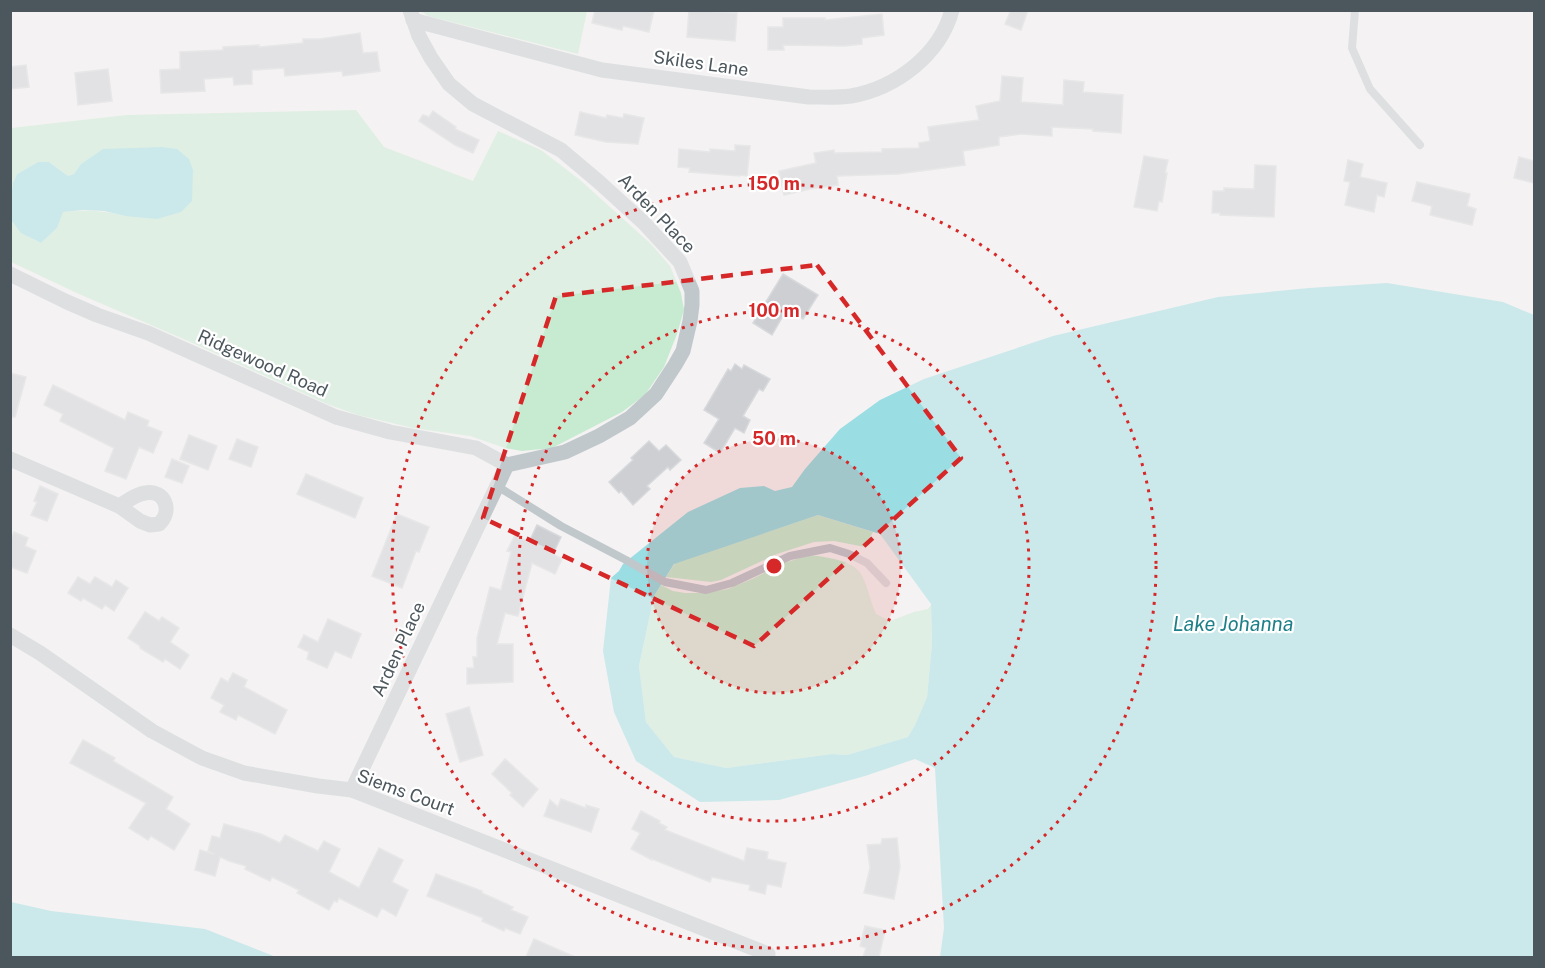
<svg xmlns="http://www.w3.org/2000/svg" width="1545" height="968" font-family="'Public Sans',sans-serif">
  <rect width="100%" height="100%" fill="#f4f2f2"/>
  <!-- green -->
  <g fill="#c7ebd0">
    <path d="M 421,11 L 587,11 L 578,54 L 428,16 Z"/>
    <path d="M 356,110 L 384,147 L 473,181 L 498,131 L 541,150 L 580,180 L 651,244 L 670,266 L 681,293 L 684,310 L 677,334 L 664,367 L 645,395 L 622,412 L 552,448 L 522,451 L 505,448 L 470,436 L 413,428 L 358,415 L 327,404 L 195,344 L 79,294 L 11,262 L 10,212 C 12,230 27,236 41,243 L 57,228 L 62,212 C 85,210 103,210 125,216 L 104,149 L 81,164 L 74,174 L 68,176 L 49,162 L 38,162 L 17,174 L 13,183 L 11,196 L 11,128 L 127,115 Z"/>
    <path d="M 818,515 L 873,532 L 865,547 L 834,541 L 814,542 L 777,554 L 721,580 L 711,582 L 666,577 L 675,563 Z"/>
    <path d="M 809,555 C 825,557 853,560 861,574 C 868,586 870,601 876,614 L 890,621 L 914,612 L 928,609 L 931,605 L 932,644 L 927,697 L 915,725 L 908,737 L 847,755 L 832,754 L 726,768 L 674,757 L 646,722 L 639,666 L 654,596 L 661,585 L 673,591 L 685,593 L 704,593 L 728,589 L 752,579 L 784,563 Z"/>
  </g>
  <!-- water -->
  <g fill="#9adde2" fill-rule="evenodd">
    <path d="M 162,147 L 177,149 L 189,159 L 193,170 L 192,201 L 181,212 L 157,219 L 125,216 L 104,211 L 83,210 L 63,212 L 57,228 L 41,243 L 21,233 L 11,220 L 11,196 L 13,183 L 17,174 L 38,162 L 49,162 L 68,176 L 74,174 L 81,164 L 103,149 Z"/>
    <path d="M 1387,283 L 1503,302 L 1534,315 L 1534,957 L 940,957 L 944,928 L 935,768 L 915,759 L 865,776 L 779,800 L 700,802 L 636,761 L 614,712 L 603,651 L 611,578 L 619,571 L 623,564 L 688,512 L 740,488 L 764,486 L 775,491 L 792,487 L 805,469 L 840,429 L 880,400 L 924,379 L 1053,336 L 1218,297 L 1309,288 ZM 818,515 L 880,534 L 931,604 L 932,644 L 927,697 L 915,725 L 908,737 L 847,755 L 832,754 L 726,768 L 674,757 L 646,722 L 639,666 L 654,596 L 674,564 Z"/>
    <path d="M 11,902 L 51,911 L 205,929 L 276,957 L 11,957 Z"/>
  </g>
  <!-- building -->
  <g fill="#cdcfd3" stroke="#d7d9dc" stroke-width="1.5">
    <path d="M 595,10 L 654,10 L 649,32 L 623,26 L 622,30 L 592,23 Z"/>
    <path d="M 689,10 L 737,13 L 735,41 L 687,37 Z"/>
    <path d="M 1011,10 L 1028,10 L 1021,30 L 1005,24 Z"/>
    <path d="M 882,14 L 884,35 L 862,38 L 862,44 L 845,46 L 783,45 L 784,50 L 768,50 L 768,27 L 783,27 L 783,18 L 825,18 L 825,20 Z"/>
    <path d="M 360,33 L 363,53 L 377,52 L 380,71 L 343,76 L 342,71 L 285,76 L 284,68 L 252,70 L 252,84 L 234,85 L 233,77 L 204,79 L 205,91 L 161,93 L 160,70 L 180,69 L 180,52 L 223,50 L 223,47 L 259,45 L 259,47 L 303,43 L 303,39 L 320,39 Z"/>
    <path d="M 26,65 L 29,87 L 10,89 L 10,67 Z"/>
    <path d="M 108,69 L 112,101 L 78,105 L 75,73 Z"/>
    <path d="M 1002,76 L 1023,78 L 1021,102 L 1063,105 L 1064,80 L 1084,82 L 1083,92 L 1123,95 L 1121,133 L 1093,131 L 1093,129 L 1052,127 L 1052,136 L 1021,134 L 999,137 L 999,145 L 963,151 L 965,165 L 898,174 L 837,176 L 838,185 L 810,189 L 784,195 L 779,171 L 816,163 L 814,153 L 834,150 L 834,153 L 882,152 L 882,149 L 919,148 L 919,143 L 930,141 L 928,127 L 979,120 L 976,106 L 1000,101 Z"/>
    <path d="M 433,111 L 456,127 L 455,129 L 479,140 L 473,153 L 455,145 L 419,121 L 423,115 L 429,117 Z"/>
    <path d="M 580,112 L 606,118 L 607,115 L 623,118 L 624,114 L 644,118 L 638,144 L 606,142 L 575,135 Z"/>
    <path d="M 735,145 L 750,146 L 747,176 L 740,175 L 740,176 L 689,172 L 690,168 L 678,167 L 679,149 L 710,152 L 710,149 L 735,151 Z"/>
    <path d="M 1144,156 L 1168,160 L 1165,173 L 1167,173 L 1162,202 L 1159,201 L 1157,211 L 1134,207 Z"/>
    <path d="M 1519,157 L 1534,161 L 1534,183 L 1514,178 Z"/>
    <path d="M 1348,160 L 1363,164 L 1360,177 L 1387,183 L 1384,197 L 1377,195 L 1374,212 L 1345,205 L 1350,182 L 1344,181 Z"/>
    <path d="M 1255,165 L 1276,166 L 1274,217 L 1220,215 L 1220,213 L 1212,213 L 1213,191 L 1224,191 L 1224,188 L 1254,189 Z"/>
    <path d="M 1417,182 L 1470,194 L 1467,206 L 1476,209 L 1472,225 L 1430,215 L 1432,206 L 1412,201 Z"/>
    <path d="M 783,274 L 818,295 L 803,319 L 787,309 L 772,335 L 753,323 Z"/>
    <path d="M 735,364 L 742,369 L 744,365 L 770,379 L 763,391 L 759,389 L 743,416 L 750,420 L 744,433 L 735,428 L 720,453 L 704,443 L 719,419 L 704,410 L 728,369 L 731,371 Z"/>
    <path d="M 10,373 L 26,377 L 15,417 L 10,417 Z"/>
    <path d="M 53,385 L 125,420 L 128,412 L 149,421 L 147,426 L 162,432 L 153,453 L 139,447 L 126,479 L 105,471 L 114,448 L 60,421 L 63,414 L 44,405 Z"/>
    <path d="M 189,435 L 217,446 L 208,470 L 180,459 Z"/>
    <path d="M 237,439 L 258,447 L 251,467 L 229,459 Z"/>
    <path d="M 649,441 L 659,451 L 666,445 L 681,460 L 670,470 L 668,467 L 647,486 L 650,489 L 633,505 L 621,491 L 619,493 L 609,482 L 633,460 L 631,458 Z"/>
    <path d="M 172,459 L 189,466 L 182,483 L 165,477 Z"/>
    <path d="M 306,474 L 363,498 L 355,518 L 297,494 Z"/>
    <path d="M 40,486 L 58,494 L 47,521 L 31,515 L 37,502 L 34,501 Z"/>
    <path d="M 397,514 L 429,527 L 419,552 L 416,551 L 402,588 L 372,576 Z"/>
    <path d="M 537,525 L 561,537 L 553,554 L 562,559 L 555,574 L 532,563 L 518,616 L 505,613 L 497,644 L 513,644 L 513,682 L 467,684 L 467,668 L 474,668 L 473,657 L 477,657 L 477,638 L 490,587 L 501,590 L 511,552 L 507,551 L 515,535 L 529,542 Z"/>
    <path d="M 14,532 L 28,538 L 25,546 L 36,551 L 27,573 L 10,567 L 10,541 Z"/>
    <path d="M 78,577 L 90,584 L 95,577 L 112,587 L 116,580 L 128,588 L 114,611 L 105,605 L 102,609 L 83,598 L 81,601 L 68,593 Z"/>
    <path d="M 145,612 L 159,621 L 162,617 L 179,628 L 170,642 L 189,655 L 180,669 L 165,659 L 163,662 L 140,648 L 140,646 L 128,638 Z"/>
    <path d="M 328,619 L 361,634 L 351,658 L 335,651 L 327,668 L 307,659 L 309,652 L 298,647 L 304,635 L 318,642 Z"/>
    <path d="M 233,673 L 247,680 L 244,687 L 287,710 L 275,734 L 238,715 L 236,720 L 220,712 L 224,705 L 211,698 L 221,678 L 228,682 Z"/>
    <path d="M 469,707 L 483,755 L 460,762 L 446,714 Z"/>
    <path d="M 83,740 L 115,758 L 113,761 L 173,797 L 166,809 L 190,824 L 174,850 L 151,836 L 148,840 L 129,828 L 146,803 L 70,763 Z"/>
    <path d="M 505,759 L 538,789 L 523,807 L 510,795 L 512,793 L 492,774 Z"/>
    <path d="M 561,799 L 586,808 L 586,805 L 599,809 L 591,832 L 544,816 L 550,800 L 558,807 Z"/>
    <path d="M 641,811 L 660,821 L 659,823 L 667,827 L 665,830 L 744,861 L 747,848 L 768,852 L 767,859 L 786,863 L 781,887 L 767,884 L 765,894 L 749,890 L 750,885 L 712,877 L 710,882 L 652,859 L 652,860 L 631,849 L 640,833 L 632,829 Z"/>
    <path d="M 224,824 L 261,834 L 280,843 L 285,835 L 318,851 L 324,841 L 340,849 L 329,872 L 359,888 L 379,848 L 403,860 L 392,882 L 408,890 L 396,916 L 382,908 L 377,917 L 339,898 L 337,902 L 334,901 L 329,910 L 297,893 L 299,890 L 272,877 L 270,881 L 245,869 L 246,866 L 229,861 L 220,857 L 215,876 L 195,870 L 200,850 L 214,854 L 208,851 L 212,836 L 220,838 Z"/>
    <path d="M 897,838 L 900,867 L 894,899 L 864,893 L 870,868 L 867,845 L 881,844 L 882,839 Z"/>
    <path d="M 436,874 L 482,891 L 482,893 L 513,907 L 511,910 L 528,917 L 520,934 L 505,928 L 504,931 L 482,921 L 483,918 L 427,896 Z"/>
    <path d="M 865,926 L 885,930 L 879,957 L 863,957 L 866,948 L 860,946 Z"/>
    <path d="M 534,939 L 575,957 L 526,957 Z"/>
  </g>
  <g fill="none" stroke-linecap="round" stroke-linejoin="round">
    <!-- lane -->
    <g stroke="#c0c8cc" stroke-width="8">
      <path d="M 1355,10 L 1352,48 L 1370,89 L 1420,145"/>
      <path d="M 497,486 L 561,526 L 626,560 L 665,582 L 706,590 L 732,583 L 790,556 L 830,548 L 849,554 L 867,563 L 886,583"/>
    </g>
    <!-- street -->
    <g stroke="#c0c8cc" stroke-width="15">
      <path d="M 413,20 L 602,70 L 809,97 C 823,97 837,98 851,96 C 896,88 940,55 952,10"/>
      <path d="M 10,274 L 67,302 L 97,315 L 148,333 L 336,417 L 390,432 L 476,448 L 507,465"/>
      <path d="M 10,459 L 119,506 L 140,521 L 150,525 L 159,524 C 173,511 165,489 145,493 C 136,494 126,502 119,506"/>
      <path d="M 10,635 L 40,653 L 152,731 L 202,758 L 244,773 L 318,786 L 352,790 L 768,954"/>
      <path d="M 352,790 L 507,465 L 565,452 L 599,436 L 630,418 L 656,394 L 675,365 L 683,351 L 690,321 L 692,305 L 692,291 L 680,262 L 644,223 L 599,182 L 561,150 L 473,104 L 449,84 L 431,58 L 419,36 L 410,10"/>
    </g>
  </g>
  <!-- marked area -->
  <path d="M0 0H1545V968H0ZM 817,265 L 961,458 L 754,646 L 483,518 L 556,296 Z" fill="#f4f2f2" fill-opacity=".55" fill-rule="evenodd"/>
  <path fill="none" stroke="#d62828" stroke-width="4.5" stroke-dasharray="12 8" stroke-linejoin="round" d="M 817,265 L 961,458 L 754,646 L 483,518 L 556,296 Z"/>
  <!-- distance rings -->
  <circle cx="774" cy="566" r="127" fill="#d62828" fill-opacity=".12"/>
  <g fill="none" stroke="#d62828" stroke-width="3" stroke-dasharray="3 6">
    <circle cx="774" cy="566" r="127"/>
    <circle cx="774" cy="566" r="255"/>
    <circle cx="774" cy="566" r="382"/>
  </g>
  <g text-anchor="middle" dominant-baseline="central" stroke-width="4.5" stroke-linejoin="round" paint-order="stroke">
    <!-- street labels -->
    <g font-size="18" fill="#4c575d" stroke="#fff">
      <text transform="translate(701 63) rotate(8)">Skiles Lane</text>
      <text transform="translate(657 213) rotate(46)">Arden Place</text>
      <text transform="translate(263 363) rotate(24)">Ridgewood Road</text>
      <text transform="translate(398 649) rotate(-65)">Arden Place</text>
      <text transform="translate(406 792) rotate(20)">Siems Court</text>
    </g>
    <!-- water labels -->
    <g font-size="20" font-style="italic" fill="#1d8088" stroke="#fff">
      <text x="1233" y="624">Lake Johanna</text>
    </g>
  </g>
  <circle cx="774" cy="566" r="9" fill="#d62828" stroke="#fff" stroke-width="3"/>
  <g font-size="18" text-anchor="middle" font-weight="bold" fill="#d62828" stroke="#fff" stroke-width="4.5" stroke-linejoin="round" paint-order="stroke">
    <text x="774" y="190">150 m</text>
    <text x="774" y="317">100 m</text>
    <text x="774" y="445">50 m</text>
  </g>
  <!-- border -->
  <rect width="1545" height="968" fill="none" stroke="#4c575d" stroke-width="24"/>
</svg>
